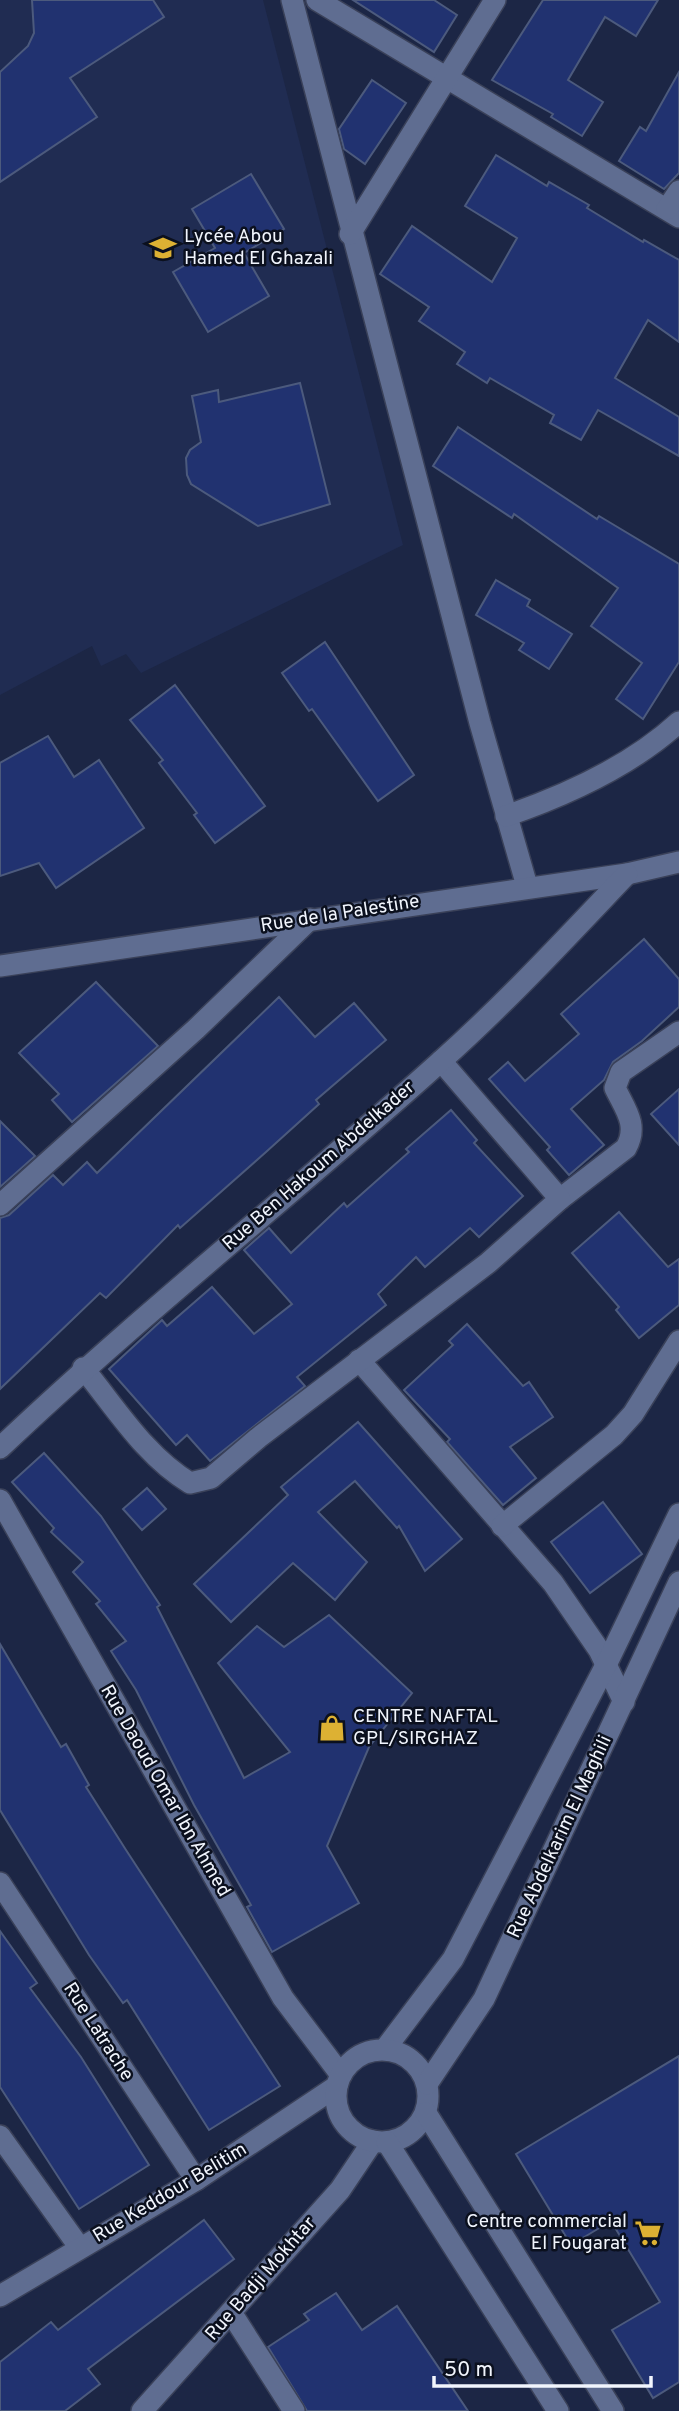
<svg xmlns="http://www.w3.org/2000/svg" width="679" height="2411" font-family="Overpass,sans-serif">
  <rect width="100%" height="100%" fill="#1c2645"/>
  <!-- built -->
  <path fill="#202c52" d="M 0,0 L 263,0 L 403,545 L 141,673 L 126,654 L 101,666 L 92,646 L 0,695 Z"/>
  <!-- building -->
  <g fill="#213270" stroke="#4c5a7d" stroke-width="2">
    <path d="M 32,0 L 153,0 L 164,17 L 70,78 L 97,117 L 0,182 L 0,72 L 28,46 L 34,33 Z"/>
    <path d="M 353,0 L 434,0 L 457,15 L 434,52 Z"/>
    <path d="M 543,0 L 658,0 L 636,36 L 605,17 L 568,80 L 603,102 L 582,136 L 551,117 L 553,114 L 492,80 Z"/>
    <path d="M 679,72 L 679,173 L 664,189 L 619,161 L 640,127 L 646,131 Z"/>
    <path d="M 372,80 L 406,103 L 365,164 L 344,149 L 339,129 Z"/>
    <path d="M 496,155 L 547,186 L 549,182 L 589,205 L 587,208 L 643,242 L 644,240 L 679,260 L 679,342 L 648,320 L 615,378 L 679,417 L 679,456 L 598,410 L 581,440 L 550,423 L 554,415 L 490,378 L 487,383 L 457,364 L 465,352 L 419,321 L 429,307 L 380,274 L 412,226 L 492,282 L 517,238 L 465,206 Z"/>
    <path d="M 251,174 L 284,229 L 244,253 L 269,296 L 208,332 L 173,272 L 215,248 L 192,209 Z"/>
    <path d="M 300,383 L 330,504 L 258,526 L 191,484 L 187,475 L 186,458 L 190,450 L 201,442 L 192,396 L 218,390 L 219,402 Z"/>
    <path d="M 458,427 L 597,519 L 599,516 L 679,564 L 679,662 L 643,719 L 616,699 L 642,663 L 591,626 L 618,588 L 514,514 L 512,518 L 433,466 Z"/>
    <path d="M 496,580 L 530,600 L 527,606 L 572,634 L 549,669 L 519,650 L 524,643 L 476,615 Z"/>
    <path d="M 325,642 L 414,775 L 378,801 L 312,709 L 309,711 L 282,673 Z"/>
    <path d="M 175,685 L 265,806 L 215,843 L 194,815 L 197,813 L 159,763 L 163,760 L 130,720 Z"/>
    <path d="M 48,736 L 74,777 L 99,760 L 144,828 L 56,888 L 39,863 L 0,876 L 0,763 Z"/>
    <path d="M 644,939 L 679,979 L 679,1007 L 642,1041 L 613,1062 L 604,1080 L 571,1109 L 604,1145 L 569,1175 L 547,1150 L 550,1147 L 489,1079 L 508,1062 L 525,1081 L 579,1034 L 561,1014 Z"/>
    <path d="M 96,982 L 158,1046 L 72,1122 L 52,1100 L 59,1094 L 19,1053 Z"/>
    <path d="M 279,997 L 315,1037 L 354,1003 L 386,1040 L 316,1100 L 319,1104 L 266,1152 L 180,1228 L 178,1225 L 106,1298 L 100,1293 L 0,1389 L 0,1218 L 9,1215 L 53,1175 L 63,1185 L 87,1162 L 97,1173 Z"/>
    <path d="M 679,1089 L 679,1145 L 651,1114 Z"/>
    <path d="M 451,1110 L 477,1140 L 474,1143 L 523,1196 L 479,1237 L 470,1228 L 425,1267 L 416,1257 L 378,1294 L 386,1305 L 297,1377 L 305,1386 L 210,1461 L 187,1435 L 176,1445 L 109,1369 L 162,1320 L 167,1326 L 212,1287 L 254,1334 L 292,1304 L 244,1250 L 269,1228 L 291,1253 L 344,1203 L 347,1207 L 409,1152 L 406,1149 Z"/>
    <path d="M 0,1121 L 35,1156 L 0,1187 Z"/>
    <path d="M 619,1212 L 668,1267 L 679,1259 L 679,1305 L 639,1338 L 616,1310 L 619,1307 L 572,1253 Z"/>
    <path d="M 467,1324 L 523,1386 L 529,1382 L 553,1417 L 510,1447 L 536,1478 L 503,1505 L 447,1442 L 450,1439 L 404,1390 L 453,1345 L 449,1341 Z"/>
    <path d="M 358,1422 L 462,1539 L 425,1571 L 399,1526 L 397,1528 L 355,1481 L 318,1512 L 367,1562 L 335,1600 L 293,1563 L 231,1622 L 194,1584 L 288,1495 L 281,1487 Z"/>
    <path d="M 44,1453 L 101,1516 L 160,1605 L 157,1607 L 244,1778 L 290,1752 L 218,1663 L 257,1626 L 284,1647 L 329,1615 L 412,1693 L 369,1747 L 327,1846 L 359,1903 L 272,1952 L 247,1907 L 251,1905 L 194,1805 L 136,1690 L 111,1651 L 126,1641 L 96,1604 L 100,1601 L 73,1572 L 83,1562 L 51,1532 L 54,1528 L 12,1482 Z"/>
    <path d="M 147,1488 L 166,1509 L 142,1530 L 123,1509 Z"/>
    <path d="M 603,1502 L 642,1554 L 590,1593 L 551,1542 Z"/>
    <path d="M 0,1644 L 61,1747 L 66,1744 L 89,1785 L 86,1787 L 126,1850 L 280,2086 L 209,2130 L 127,2000 L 123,2003 L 89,1955 L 0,1810 Z"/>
    <path d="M 0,1931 L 37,1983 L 30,1988 L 81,2057 L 149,2165 L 79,2209 L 0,2087 Z"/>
    <path d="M 679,2056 L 679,2382 L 653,2398 L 612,2330 L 660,2302 L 611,2221 L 571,2245 L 516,2154 Z"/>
    <path d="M 204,2220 L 234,2259 L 88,2369 L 100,2384 L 65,2411 L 0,2411 L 0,2362 L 51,2322 L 58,2330 Z"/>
    <path d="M 336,2293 L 362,2330 L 397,2306 L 468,2411 L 307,2411 L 268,2347 L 309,2320 L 304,2314 Z"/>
  </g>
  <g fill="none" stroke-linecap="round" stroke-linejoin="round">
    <!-- street casing -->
    <g stroke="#3a4159" stroke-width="24">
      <g id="street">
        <path d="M 292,0 L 480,723 L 527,886"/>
        <path d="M 317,0 L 679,217"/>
        <path d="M 667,209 L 679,191"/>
        <path d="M 350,234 L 495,0"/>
        <path d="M 506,816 C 567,795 631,766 679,722"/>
        <path d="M 0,966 L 627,874 L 679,862"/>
        <path d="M 560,1199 L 626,1148 C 639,1125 625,1109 615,1088 L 621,1072 L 679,1032"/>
        <path d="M 0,1205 L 196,1029 L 310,919"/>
        <path d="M 359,1360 L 553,1583 L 599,1650 L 624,1702"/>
        <path d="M 83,1368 C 116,1408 145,1456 190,1483 L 211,1478 L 258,1438 L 488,1263 L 560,1199 L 441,1061"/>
        <path d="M 0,1448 C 142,1313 296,1192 441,1061 C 507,1002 566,938 627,874"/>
        <path d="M 0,1500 L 283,1998 L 341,2075"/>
        <path d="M 502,1526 L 614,1435 L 633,1414 L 679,1341"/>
        <path d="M 0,1883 L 196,2180"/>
        <path d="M 0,2136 L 80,2248"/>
        <path d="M 0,2296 L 196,2180 L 337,2086"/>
        <path d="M 232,2314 L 294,2411"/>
        <path d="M 142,2411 L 340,2190 L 373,2141"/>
      </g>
    </g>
    <!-- secondary casing -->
    <g stroke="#3a4159" stroke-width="24">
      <g id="secondary">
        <path d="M 385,2049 L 453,1959 L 607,1663 L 679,1514"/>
        <circle cx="382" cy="2096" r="46"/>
        <path d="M 427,2084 L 484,1999 L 679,1582"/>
        <path d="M 426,2113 L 613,2411"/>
        <path d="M 387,2142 L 558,2411"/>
      </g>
    </g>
    <!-- street -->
    <use href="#street" stroke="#5f6d91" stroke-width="21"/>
    <!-- secondary -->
    <use href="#secondary" stroke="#5f6d91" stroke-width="21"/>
  </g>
  <!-- icons -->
  <defs>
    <g id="school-bare" transform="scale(2.1)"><path d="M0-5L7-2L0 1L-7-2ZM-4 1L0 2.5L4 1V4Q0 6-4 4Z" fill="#ddb133" stroke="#0b101e" stroke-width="2.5" paint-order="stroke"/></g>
    <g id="shop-bare" transform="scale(2.1)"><path d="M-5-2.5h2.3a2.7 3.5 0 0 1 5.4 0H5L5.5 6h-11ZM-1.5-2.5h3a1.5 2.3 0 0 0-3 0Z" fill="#ddb133" stroke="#0b101e" stroke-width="2.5" paint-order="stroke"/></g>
    <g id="supermarket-bare" transform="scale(2.1)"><path d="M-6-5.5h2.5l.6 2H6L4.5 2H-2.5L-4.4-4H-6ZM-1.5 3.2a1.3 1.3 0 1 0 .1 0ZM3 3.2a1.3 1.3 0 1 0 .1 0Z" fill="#ddb133" stroke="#0b101e" stroke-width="2.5" paint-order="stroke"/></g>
  </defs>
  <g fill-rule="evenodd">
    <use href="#school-bare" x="163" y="248"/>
    <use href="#shop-bare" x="332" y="1728"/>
    <use href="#supermarket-bare" x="648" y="2233"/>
  </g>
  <g text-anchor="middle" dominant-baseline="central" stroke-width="5" stroke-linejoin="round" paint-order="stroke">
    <!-- poi labels -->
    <g font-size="19" fill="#f1f5fd" stroke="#0b101e" text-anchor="start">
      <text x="184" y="237">Lycée Abou<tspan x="184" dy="22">Hamed El Ghazali</tspan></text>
      <text x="353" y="1717">CENTRE NAFTAL<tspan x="353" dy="22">GPL/SIRGHAZ</tspan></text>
      <text x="627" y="2222" text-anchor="end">Centre commercial<tspan x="627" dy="22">El Fougarat</tspan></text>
    </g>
    <!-- street labels -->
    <g font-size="19" fill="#f1f5fd" stroke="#0b101e">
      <text transform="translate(340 914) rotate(-9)">Rue de la Palestine</text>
      <text transform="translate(319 1166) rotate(-41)">Rue Ben Hakoum Abdelkader</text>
      <text transform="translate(165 1791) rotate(60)">Rue Daoud Omar Ibn Ahmed</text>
      <text transform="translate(560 1837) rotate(-65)">Rue Abdelkarim El Maghili</text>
      <text transform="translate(98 2032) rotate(57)">Rue Latrache</text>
      <text transform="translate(170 2193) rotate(-31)">Rue Keddour Belitim</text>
      <text transform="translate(261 2279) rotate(-49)">Rue Badji Mokhtar</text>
    </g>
  </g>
  <!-- scale -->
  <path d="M434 2376v10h217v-10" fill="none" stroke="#f1f5fd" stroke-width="3.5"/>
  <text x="444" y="2376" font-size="21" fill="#f1f5fd" stroke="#0b101e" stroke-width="5" paint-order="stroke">50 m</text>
</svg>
